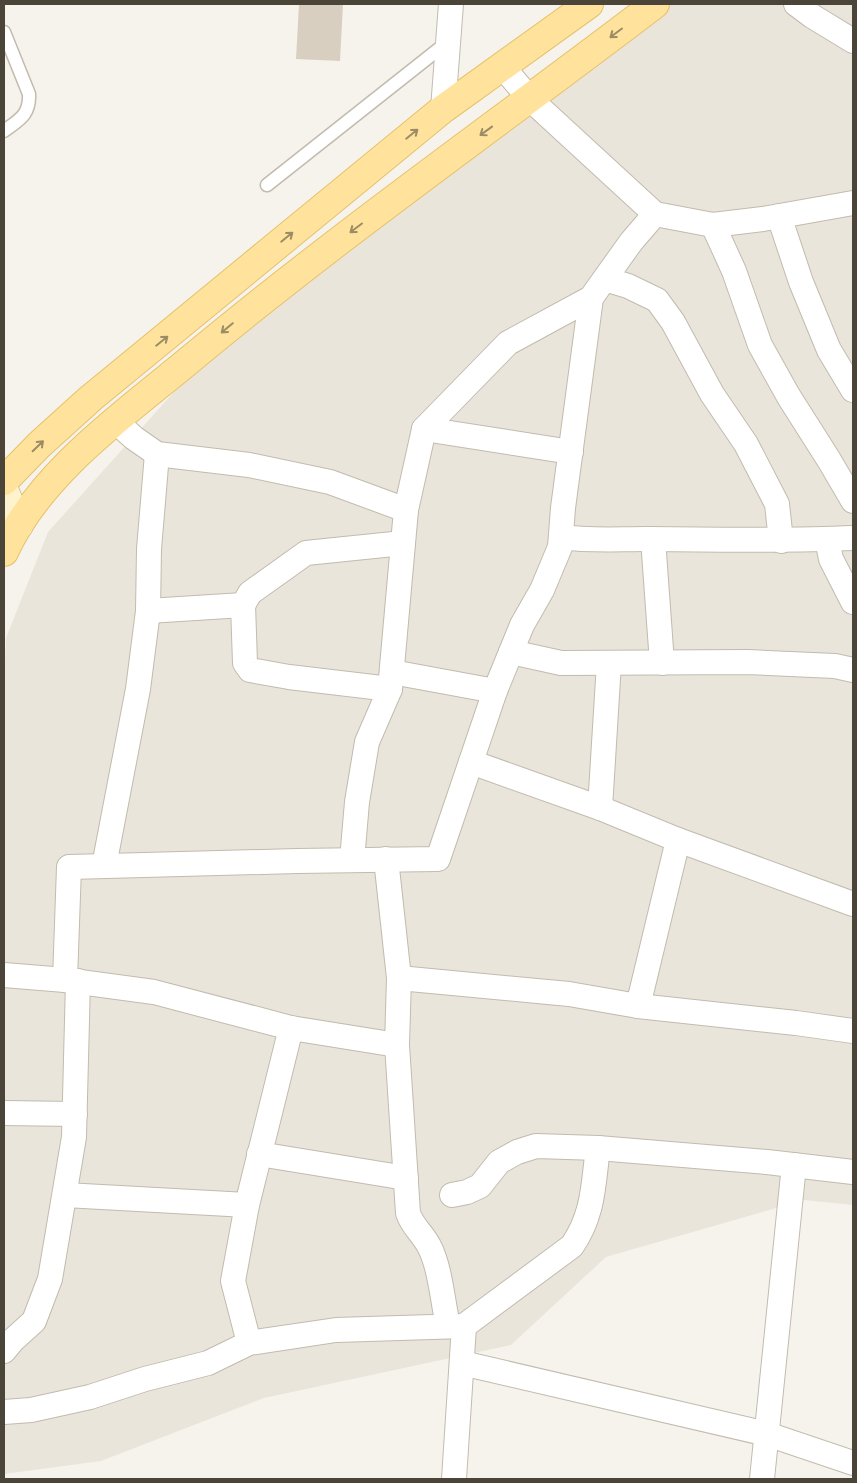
<svg xmlns="http://www.w3.org/2000/svg" width="857" height="1483" font-family="'DejaVu Sans',sans-serif">
  <rect width="100%" height="100%" fill="#f6f3ec"/>
  <!-- residential -->
  <path fill="#eae5da" d="M 659,4 L 853,4 L 853,1205 L 804,1200 L 606,1257 L 511,1345 L 264,1398 L 101,1461 L 4,1474 L 4,692 L 6,638 L 48,532 L 182,383 Z"/>
  <!-- building -->
  <path fill="#d8cfc1" d="M 299,4 L 343,4 L 340,61 L 296,59 Z"/>
  <g fill="none" stroke-linecap="round" stroke-linejoin="round">
    <!-- lane casing -->
    <g stroke="#c2bbae" stroke-width="15">
      <g id="lane">
        <path d="M 4,32 L 29,94 C 30,115 19,120 4,131"/>
        <path d="M 267,185 L 449,41"/>
      </g>
    </g>
    <!-- street casing -->
    <g stroke="#c2bbae" stroke-width="26">
      <g id="street">
        <path d="M 796,4 L 812,16 L 853,41"/>
        <path d="M 502,66 L 530,99 L 655,214 L 713,225 L 763,219 L 853,203"/>
        <path d="M 443,109 L 451,4"/>
        <path d="M 779,216 L 801,282 L 829,350 L 853,390"/>
        <path d="M 713,225 L 734,271 L 760,345 L 789,397 L 829,460 L 853,501"/>
        <path d="M 605,279 L 628,286 L 657,300 L 673,322 L 712,394 L 746,444 L 777,504 L 781,541"/>
        <path d="M 115,421 L 134,438 L 157,454 L 249,465 L 330,482 L 406,510"/>
        <path d="M 424,429 L 571,452"/>
        <path d="M 561,537 C 590,541 617,539 646,539 C 715,540 784,541 853,538"/>
        <path d="M 653,539 L 662,663"/>
        <path d="M 827,539 L 831,559 L 853,602"/>
        <path d="M 243,605 L 245,663 L 250,670 L 289,677 L 390,689"/>
        <path d="M 148,611 L 243,605 L 250,593 L 306,553 L 403,543"/>
        <path d="M 511,652 L 561,663 L 748,662 L 835,666 L 853,670"/>
        <path d="M 392,672 L 495,691"/>
        <path d="M 471,762 L 600,808 L 678,840 L 853,904"/>
        <path d="M 600,808 L 609,663"/>
        <path d="M 386,859 L 399,978 L 397,1045 L 408,1213 C 412,1226 423,1234 429,1246 C 440,1266 443,1303 448,1326"/>
        <path d="M 352,860 L 357,802 L 367,742 L 390,689 L 406,510 L 424,429 L 508,343 L 591,298 L 631,242 L 655,214"/>
        <path d="M 104,866 L 138,689 L 148,611 L 149,549 L 157,454"/>
        <path d="M 4,975 L 65,980 L 154,992 L 291,1028 L 397,1045"/>
        <path d="M 399,978 L 569,994 L 638,1006 L 796,1023 L 853,1031"/>
        <path d="M 65,980 L 69,867 L 297,861 L 438,859 L 495,691 L 522,625 L 542,590 L 560,547 L 563,508 L 591,298"/>
        <path d="M 638,1006 L 678,840"/>
        <path d="M 4,1113 L 75,1114"/>
        <path d="M 259,1154 L 406,1178"/>
        <path d="M 65,1195 L 247,1205"/>
        <path d="M 452,1195 L 467,1192 L 480,1186 L 499,1162 L 517,1152 L 536,1146 L 598,1148 L 767,1162 L 853,1172"/>
        <path d="M 249,1343 L 233,1281 L 247,1205 L 291,1028"/>
        <path d="M 4,1351 L 13,1340 L 34,1321 L 50,1279 L 74,1137 L 78,981"/>
        <path d="M 462,1363 L 767,1434 L 853,1463"/>
        <path d="M 4,1412 L 31,1410 L 90,1397 L 145,1379 L 208,1363 L 249,1343 L 336,1330 L 464,1326 L 572,1246 C 594,1214 593,1185 598,1148"/>
        <path d="M 454,1479 L 464,1326"/>
        <path d="M 762,1479 L 794,1165"/>
      </g>
    </g>
    <!-- secondary casing -->
    <g stroke="#d6c79b" stroke-width="30">
      <path id="secondary" d="M 4,490 L 19,525"/>
    </g>
    <!-- primary casing -->
    <g stroke="#e6c16a" stroke-width="30">
      <g id="primary">
        <path d="M 4,481 L 39,445 L 91,398 L 443,109 L 589,4"/>
        <path d="M 4,552 C 40,473 122,416 187,362 C 338,236 499,123 655,4"/>
      </g>
    </g>
    <!-- lane -->
    <use href="#lane" stroke="#fff" stroke-width="12"/>
    <!-- street -->
    <use href="#street" stroke="#fff" stroke-width="24"/>
    <!-- secondary -->
    <use href="#secondary" stroke="#fff3cd" stroke-width="28"/>
    <!-- primary -->
    <use href="#primary" stroke="#ffe39c" stroke-width="28"/>
  </g>
  <!-- one-way arrows -->
  <defs><path id="oneway-shaft" d="M-6 0H5M1.5-3L5.5 0L1.5 3" fill="none" stroke-width="1.6" stroke-linecap="round" stroke-linejoin="round" transform="scale(1.25)"/></defs>
  <g stroke="#9c8c66">
    <use href="#oneway-shaft" transform="translate(616 33) rotate(143)"/>
    <use href="#oneway-shaft" transform="translate(486 131) rotate(144)"/>
    <use href="#oneway-shaft" transform="translate(412 134) rotate(-39)"/>
    <use href="#oneway-shaft" transform="translate(356 228) rotate(143)"/>
    <use href="#oneway-shaft" transform="translate(287 237) rotate(-39)"/>
    <use href="#oneway-shaft" transform="translate(227 328) rotate(140)"/>
    <use href="#oneway-shaft" transform="translate(162 341) rotate(-39)"/>
    <use href="#oneway-shaft" transform="translate(38 446) rotate(-44)"/>
  </g>
  <!-- border -->
  <rect width="857" height="1483" fill="none" stroke="#4b4439" stroke-width="10"/>
</svg>
